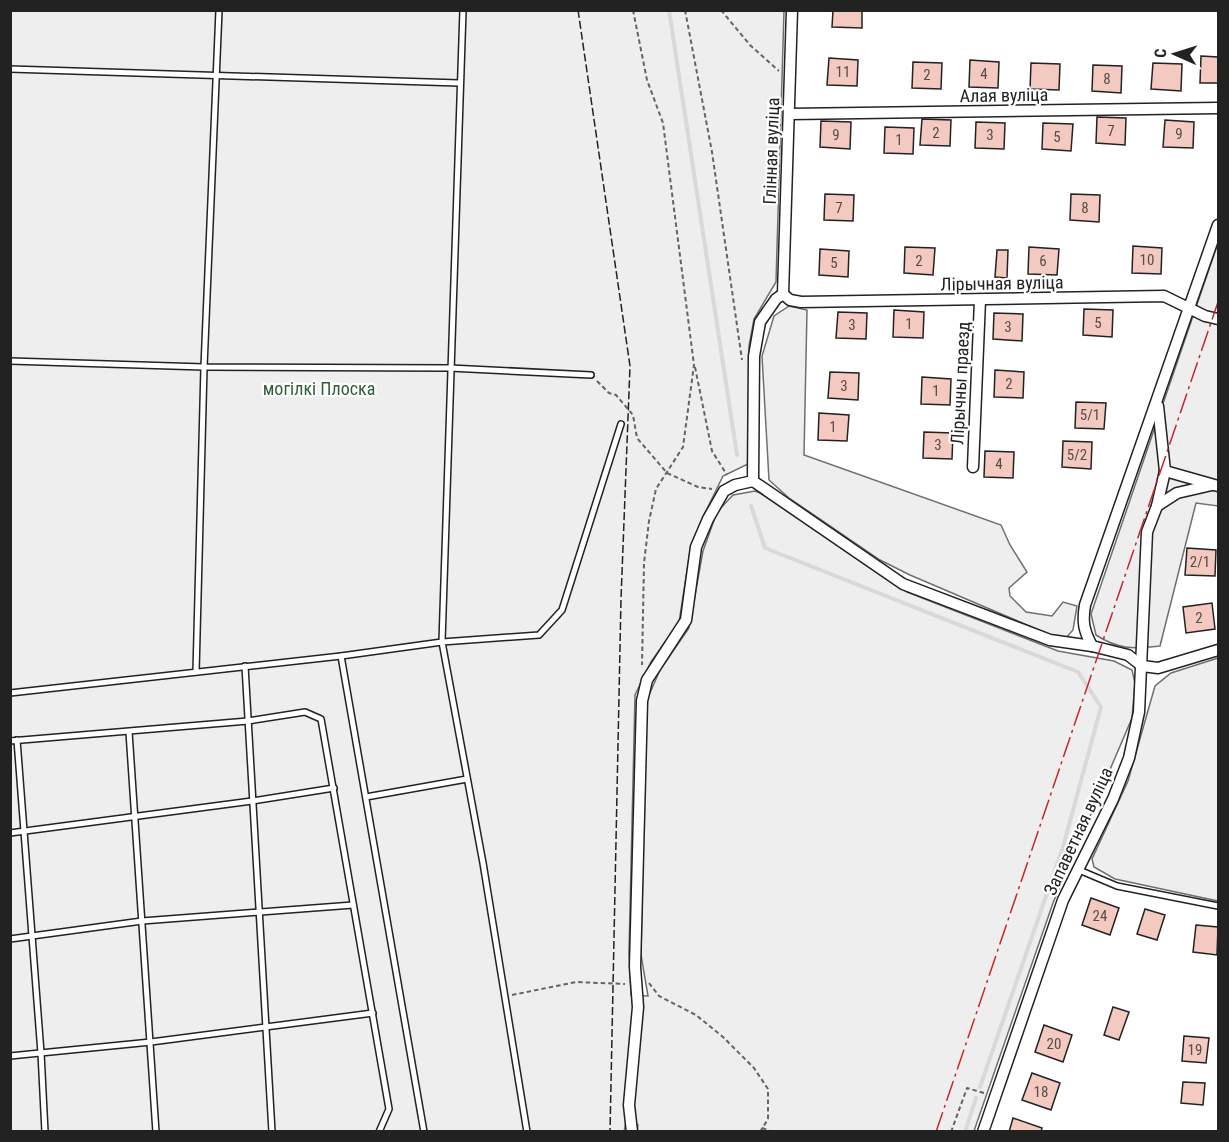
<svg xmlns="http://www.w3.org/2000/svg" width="1229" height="1142" font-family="'Roboto Condensed',sans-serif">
  <rect width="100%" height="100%" fill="#fff"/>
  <!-- green -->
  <g fill="#eee" stroke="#6f6f6f" stroke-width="1.5">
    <path d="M 10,11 L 784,11 L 776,282 L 754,319 L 749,346 L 748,464 L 723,476 L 703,517 L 691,545 L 679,622 L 651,662 L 635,695 L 629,953 L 631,995 L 648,996 L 641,955 L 646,702 L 660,670 L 689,628 L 703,551 L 717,512 L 733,495 L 755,491 L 760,493 L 907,592 L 1058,651 L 1114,661 L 1132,670 L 1135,683 L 1132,718 L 1053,903 L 974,1131 L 637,1132 L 638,1125 L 626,1122 L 624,1132 L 11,1131 Z"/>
    <path d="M 1218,243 L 1218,506 L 1196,503 L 1160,646 C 1134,649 1119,650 1096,635 L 1091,614 Z"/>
    <path d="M 789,306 L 807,310 L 804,455 L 1001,525 L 1010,545 L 1027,572 L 1009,588 L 1010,596 L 1026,612 L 1052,616 L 1063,602 L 1077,606 L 1073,630 L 1065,639 L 1048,634 L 910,575 L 880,560 L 789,498 L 769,480 L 762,356 L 774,316 Z"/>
    <path d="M 1218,658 L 1218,901 L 1115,879 L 1094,867 L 1092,859 L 1128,781 L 1155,686 L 1171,673 Z"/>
  </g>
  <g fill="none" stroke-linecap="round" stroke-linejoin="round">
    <!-- stream -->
    <g stroke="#d9d9d9" stroke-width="4">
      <path d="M 669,10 L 737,455"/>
      <path d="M 751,506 L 765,548 L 1078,672 L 1101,707 L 1063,847 L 980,1087"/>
      <path d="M 965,1132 L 976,1098"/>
    </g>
  </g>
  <!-- building -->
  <g fill="#f3c9c0" stroke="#222" stroke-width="1.5">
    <path d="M 833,10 L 862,10 L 862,28 L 832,27 Z"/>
    <path d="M 1201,56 L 1218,57 L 1218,83 L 1200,83 Z"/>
    <path d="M 829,58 L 858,60 L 857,86 L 827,85 Z"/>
    <path d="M 970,60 L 999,62 L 998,88 L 969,87 Z"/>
    <path d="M 913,62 L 942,63 L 941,89 L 912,88 Z"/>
    <path d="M 1031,63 L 1060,64 L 1059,90 L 1030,89 Z"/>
    <path d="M 1153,63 L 1182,64 L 1181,91 L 1151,89 Z"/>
    <path d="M 1093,65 L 1122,66 L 1121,93 L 1092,91 Z"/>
    <path d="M 1097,117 L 1126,118 L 1125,145 L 1096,143 Z"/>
    <path d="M 922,119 L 951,120 L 950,146 L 920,145 Z"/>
    <path d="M 1165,120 L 1194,122 L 1193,148 L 1163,147 Z"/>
    <path d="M 821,121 L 851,122 L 850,149 L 820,147 Z"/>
    <path d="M 976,122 L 1005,123 L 1004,149 L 975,148 Z"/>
    <path d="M 1043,123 L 1073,124 L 1071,151 L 1042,149 Z"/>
    <path d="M 885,127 L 914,128 L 913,154 L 884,153 Z"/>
    <path d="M 825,194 L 854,195 L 853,221 L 824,220 Z"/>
    <path d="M 1071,194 L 1100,195 L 1099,222 L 1070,220 Z"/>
    <path d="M 1133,246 L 1162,248 L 1161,274 L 1132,273 Z"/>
    <path d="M 905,247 L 935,248 L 933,275 L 904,273 Z"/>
    <path d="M 1029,247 L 1059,249 L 1057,275 L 1028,274 Z"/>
    <path d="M 820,249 L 849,251 L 848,277 L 819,275 Z"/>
    <path d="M 997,250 L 1008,250 L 1007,278 L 995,277 Z"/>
    <path d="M 1084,309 L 1113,310 L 1112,337 L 1083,335 Z"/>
    <path d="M 894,310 L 924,312 L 923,338 L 893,337 Z"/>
    <path d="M 838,312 L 867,313 L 866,339 L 836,338 Z"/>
    <path d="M 994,313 L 1023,314 L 1022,341 L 993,339 Z"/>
    <path d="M 995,370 L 1024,372 L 1023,398 L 994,397 Z"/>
    <path d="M 830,372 L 859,373 L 858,400 L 828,398 Z"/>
    <path d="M 922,377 L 951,379 L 950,405 L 921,404 Z"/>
    <path d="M 1076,402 L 1106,403 L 1104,429 L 1075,428 Z"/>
    <path d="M 819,413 L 849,415 L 847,441 L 818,440 Z"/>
    <path d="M 924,432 L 953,433 L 952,459 L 923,458 Z"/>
    <path d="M 1063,441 L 1092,442 L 1091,469 L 1062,467 Z"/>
    <path d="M 985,451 L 1014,452 L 1013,478 L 984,477 Z"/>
    <path d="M 1187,548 L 1216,550 L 1215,576 L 1185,575 Z"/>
    <path d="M 1212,603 L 1215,629 L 1186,633 L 1183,607 Z"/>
    <path d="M 1091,898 L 1119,908 L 1110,935 L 1082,925 Z"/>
    <path d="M 1145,909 L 1165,915 L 1157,940 L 1137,934 Z"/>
    <path d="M 1196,925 L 1218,927 L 1217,955 L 1193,952 Z"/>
    <path d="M 1113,1007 L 1129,1012 L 1119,1040 L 1104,1035 Z"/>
    <path d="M 1044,1025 L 1072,1035 L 1063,1062 L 1035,1052 Z"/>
    <path d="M 1184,1036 L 1209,1038 L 1206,1063 L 1182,1061 Z"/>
    <path d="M 1032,1073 L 1060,1083 L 1051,1110 L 1022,1100 Z"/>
    <path d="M 1183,1082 L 1205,1083 L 1203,1105 L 1181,1103 Z"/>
    <path d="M 1013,1118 L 1042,1128 L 1041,1132 L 1009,1132 Z"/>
  </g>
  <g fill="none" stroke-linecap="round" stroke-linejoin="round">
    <!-- service casing -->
    <g stroke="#222" stroke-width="8">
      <g id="service">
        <path d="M 10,69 L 459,83"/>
        <path d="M 10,361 L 204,367 L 450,368 L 591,375"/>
        <path d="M 341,656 L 424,1132"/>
        <path d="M 245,666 L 272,1132"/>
        <path d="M 196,672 L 204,367 L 219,10"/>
        <path d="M 10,693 L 341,656 L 442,642 L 463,10"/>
        <path d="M 129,732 L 156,1132"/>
        <path d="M 17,740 L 41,1053 L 45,1132"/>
        <path d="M 10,741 L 248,721 L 305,712 L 321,719 L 389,1109 L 379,1132"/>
        <path d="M 366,797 L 467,779"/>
        <path d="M 10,833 L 252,801 L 334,788"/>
        <path d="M 1079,870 L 1117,886 L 1218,906"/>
        <path d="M 10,939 L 142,921 L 353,905"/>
        <path d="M 10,1056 L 151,1042 L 373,1013"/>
        <path d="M 527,1132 L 483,863 L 442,642 L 539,635 L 562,610 L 621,424"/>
      </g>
    </g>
    <!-- minor casing -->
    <g stroke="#222" stroke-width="13">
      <g id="minor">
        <path d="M 790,114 L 1218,108"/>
        <path d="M 783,294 L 790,300 L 801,302 L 1164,296 L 1205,316 L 1218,319"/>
        <path d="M 783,294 L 792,10"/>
        <path d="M 1158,406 L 1165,471 L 1218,486"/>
        <path d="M 973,467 L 980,300"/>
        <path d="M 753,481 L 903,584 L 1050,640 L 1092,646 L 1128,655 L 1142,666 L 1158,668 L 1218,650"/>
        <path d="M 1157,506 L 1177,493 L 1212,485"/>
        <path d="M 1092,646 C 1084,631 1082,622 1085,605 L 1218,225"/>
        <path d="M 632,1132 L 629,1105 L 638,1007 L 635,967 L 642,701 L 647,680 L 686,620 L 696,547 L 708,519 L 724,491 L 735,485 L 753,481 L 754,356 L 760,322 L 776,299 L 783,294"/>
        <path d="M 983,1132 L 1063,900 L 1113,799 L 1129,758 L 1139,712 L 1147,532 L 1157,506 L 1165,471"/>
      </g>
    </g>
    <!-- path -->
    <g stroke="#646464" stroke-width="2" stroke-dasharray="4.5 3" stroke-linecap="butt">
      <path d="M 633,10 L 647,80 L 663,123 L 694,365 L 683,447 L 656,489 L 649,521 L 644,563 L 642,665"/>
      <path d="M 685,10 L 712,152 L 742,360"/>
      <path d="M 721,10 L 750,45 L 779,71"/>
      <path d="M 695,367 L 712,451 L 727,475"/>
      <path d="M 597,381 L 609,393 L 616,395 L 628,409 L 633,415 L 637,438 L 667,473 L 698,487 L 712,489"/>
      <path d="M 649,983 L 659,996 L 696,1015 L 723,1037 L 754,1068 L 768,1089 L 768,1119 L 760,1132"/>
      <path d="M 512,995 L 576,982 L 625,984"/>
      <path d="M 762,1128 L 773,1132"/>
      <path d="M 951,1132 L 967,1088 L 984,1093"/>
    </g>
    <!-- service -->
    <use href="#service" stroke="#fff" stroke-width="5"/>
    <!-- minor -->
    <use href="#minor" stroke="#fff" stroke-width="10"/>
    <!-- fence -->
    <path stroke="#222" stroke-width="1.5" stroke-dasharray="8 3" stroke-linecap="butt" d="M 578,10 L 630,366 L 621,599 L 610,1132"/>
    <!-- power -->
    <path stroke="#c62828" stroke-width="1.5" stroke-dasharray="21 4.5 3 4.5" stroke-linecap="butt" d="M 936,1132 L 1218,302"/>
  </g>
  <g text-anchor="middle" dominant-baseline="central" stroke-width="4.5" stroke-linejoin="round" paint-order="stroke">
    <!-- number labels -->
    <g font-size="15" fill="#564c4a">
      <text x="843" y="72">11</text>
      <text x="984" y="74">4</text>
      <text x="927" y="75">2</text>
      <text x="1107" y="79">8</text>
      <text x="1111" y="131">7</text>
      <text x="936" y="133">2</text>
      <text x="1179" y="134">9</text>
      <text x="836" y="135">9</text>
      <text x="990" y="135">3</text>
      <text x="1057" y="137">5</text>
      <text x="899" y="140">1</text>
      <text x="839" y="208">7</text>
      <text x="1085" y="208">8</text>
      <text x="1147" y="260">10</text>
      <text x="919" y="261">2</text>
      <text x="1043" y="261">6</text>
      <text x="834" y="263">5</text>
      <text x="1098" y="323">5</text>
      <text x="909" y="324">1</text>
      <text x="852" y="325">3</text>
      <text x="1008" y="327">3</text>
      <text x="1009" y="384">2</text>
      <text x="844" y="386">3</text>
      <text x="936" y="391">1</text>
      <text x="1090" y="415">5/1</text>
      <text x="833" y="427">1</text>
      <text x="938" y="445">3</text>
      <text x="1077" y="455">5/2</text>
      <text x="999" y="464">4</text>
      <text x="1200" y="562">2/1</text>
      <text x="1199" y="618">2</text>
      <text x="1100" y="916">24</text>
      <text x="1054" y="1044">20</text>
      <text x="1195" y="1050">19</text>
      <text x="1041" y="1092">18</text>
    </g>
    <!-- street labels -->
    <g font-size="18" fill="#222" stroke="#fff">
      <text transform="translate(1004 95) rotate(-1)">Алая вуліца</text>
      <text transform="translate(771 151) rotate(-88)">Глінная вуліца</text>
      <text transform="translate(1002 283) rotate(-1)">Лірычная вуліца</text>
      <text transform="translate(960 383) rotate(-87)">Лірычны праезд</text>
      <text transform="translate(1078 831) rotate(-65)">Запаветная вуліца</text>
    </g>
    <!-- park labels -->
    <g font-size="18" fill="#2f5e38" stroke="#fff">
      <text x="319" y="388">могілкі Плоска</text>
    </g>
  </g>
  <!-- border -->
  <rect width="1229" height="1142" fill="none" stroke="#222222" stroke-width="24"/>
  <!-- north arrow -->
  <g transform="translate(1175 54) rotate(273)" stroke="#ffffff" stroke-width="4.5" paint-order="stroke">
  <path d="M0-4.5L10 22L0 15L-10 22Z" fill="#222222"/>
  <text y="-9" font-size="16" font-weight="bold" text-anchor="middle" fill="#222222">С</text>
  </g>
</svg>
